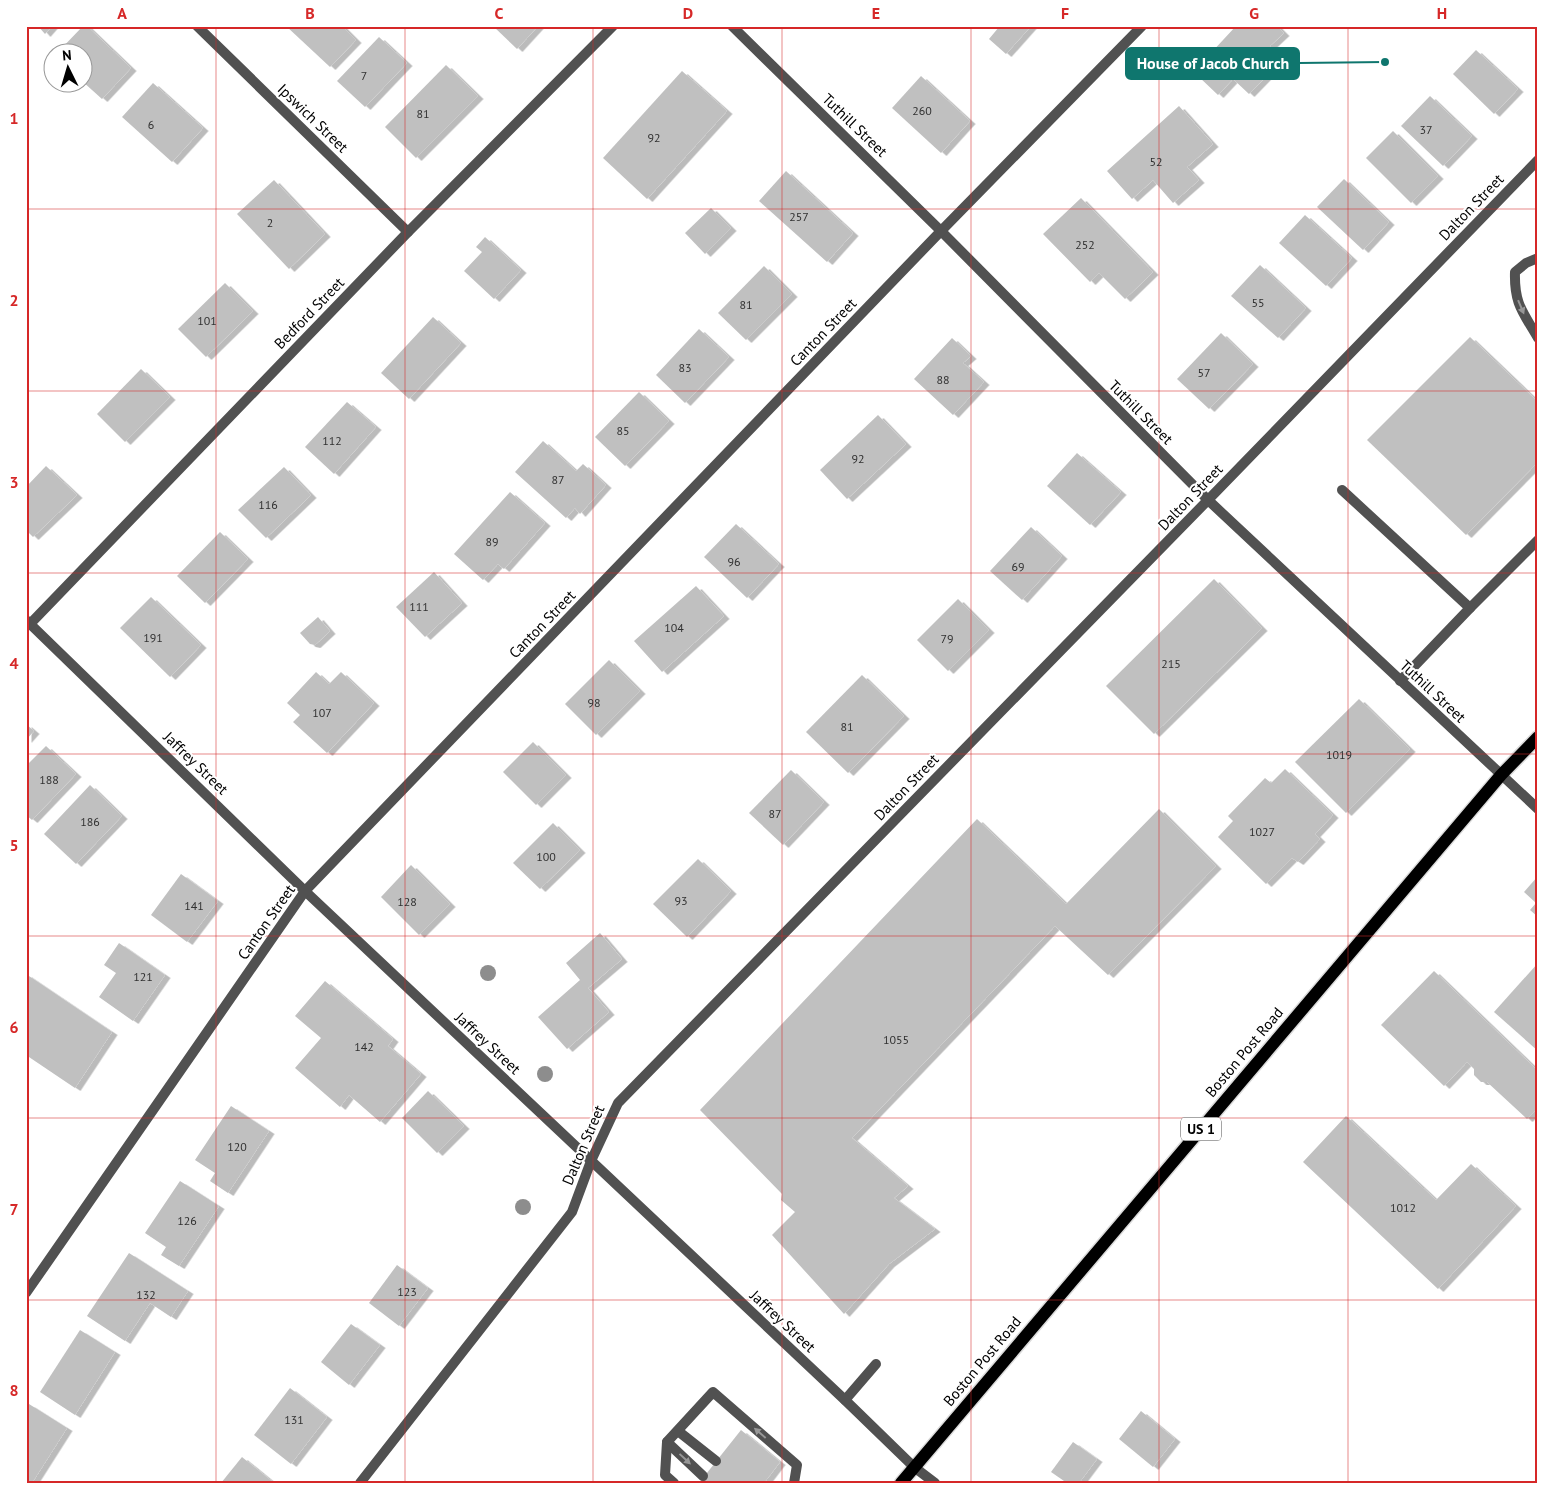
<svg xmlns="http://www.w3.org/2000/svg" width="1564" height="1509" font-family="'PT Sans',sans-serif">
  <defs>
    <filter id="shadow"><feDropShadow dx="5.5" dy="3" stdDeviation="0" flood-color="#0004"/></filter>
  </defs>
  <rect width="100%" height="100%" fill="#fff"/>
  <!-- building -->
  <g fill="#c0c0c0" filter="url(#shadow)">
    <path d="M 38,26 L 52,26 L 45,34 Z"/>
    <path d="M 83,26 L 87,26 L 131,68 L 102,99 L 82,81 L 82,52 L 58,52 Z"/>
    <path d="M 286,26 L 342,26 L 356,40 L 330,67 Z"/>
    <path d="M 493,26 L 538,26 L 517,49 Z"/>
    <path d="M 998,26 L 1031,26 L 1006,54 L 989,39 L 999,27 Z"/>
    <path d="M 1236,26 L 1277,26 L 1284,33 L 1270,46 L 1283,59 L 1249,94 L 1233,79 L 1218,95 L 1198,76 L 1214,58 L 1210,54 Z"/>
    <path d="M 379,37 L 407,63 L 365,107 L 337,81 Z"/>
    <path d="M 1476,50 L 1518,89 L 1494,114 L 1453,74 Z"/>
    <path d="M 446,65 L 478,96 L 416,158 L 385,127 Z"/>
    <path d="M 682,71 L 727,111 L 647,199 L 603,158 Z"/>
    <path d="M 921,76 L 970,121 L 941,153 L 892,108 Z"/>
    <path d="M 153,83 L 203,128 L 172,162 L 122,117 Z"/>
    <path d="M 1430,96 L 1472,136 L 1443,166 L 1401,126 Z"/>
    <path d="M 1179,106 L 1213,144 L 1187,167 L 1199,180 L 1173,203 L 1153,180 L 1132,199 L 1107,171 Z"/>
    <path d="M 1393,131 L 1438,176 L 1411,203 L 1366,158 Z"/>
    <path d="M 786,171 L 853,233 L 827,262 L 759,201 Z"/>
    <path d="M 1344,179 L 1389,222 L 1363,250 L 1317,207 Z"/>
    <path d="M 274,180 L 325,234 L 289,269 L 237,214 Z"/>
    <path d="M 1081,198 L 1153,272 L 1125,299 L 1099,273 L 1090,282 L 1043,234 Z"/>
    <path d="M 711,208 L 731,228 L 705,254 L 685,233 Z"/>
    <path d="M 1305,215 L 1352,258 L 1326,286 L 1279,243 Z"/>
    <path d="M 485,237 L 521,270 L 494,299 L 464,271 L 482,252 L 476,247 Z"/>
    <path d="M 1260,265 L 1306,308 L 1278,338 L 1231,296 Z"/>
    <path d="M 764,266 L 792,294 L 746,340 L 718,313 Z"/>
    <path d="M 225,283 L 253,311 L 206,357 L 178,329 Z"/>
    <path d="M 433,317 L 461,343 L 409,399 L 381,373 Z"/>
    <path d="M 699,329 L 729,357 L 685,403 L 656,375 Z"/>
    <path d="M 1221,333 L 1253,364 L 1209,409 L 1177,379 Z"/>
    <path d="M 1470,337 L 1538,402 L 1538,462 L 1466,535 L 1367,440 Z"/>
    <path d="M 952,338 L 971,356 L 963,363 L 984,382 L 953,415 L 914,379 Z"/>
    <path d="M 141,369 L 170,397 L 125,442 L 97,414 Z"/>
    <path d="M 639,392 L 669,421 L 625,466 L 595,437 Z"/>
    <path d="M 347,402 L 376,427 L 334,474 L 305,447 Z"/>
    <path d="M 878,415 L 906,444 L 847,499 L 820,470 Z"/>
    <path d="M 543,441 L 576,471 L 583,464 L 606,485 L 580,514 L 575,508 L 566,518 L 515,472 Z"/>
    <path d="M 1077,453 L 1121,492 L 1090,525 L 1047,486 Z"/>
    <path d="M 46,466 L 77,495 L 33,537 L 26,530 L 26,487 Z"/>
    <path d="M 284,467 L 311,495 L 266,538 L 238,510 Z"/>
    <path d="M 510,492 L 545,523 L 504,569 L 498,564 L 483,580 L 454,554 Z"/>
    <path d="M 736,524 L 779,564 L 747,598 L 704,557 Z"/>
    <path d="M 1031,527 L 1062,556 L 1022,600 L 990,571 Z"/>
    <path d="M 220,532 L 248,559 L 205,603 L 177,576 Z"/>
    <path d="M 434,572 L 462,603 L 425,637 L 396,607 Z"/>
    <path d="M 1214,579 L 1262,628 L 1154,734 L 1106,686 Z"/>
    <path d="M 696,586 L 724,616 L 662,672 L 634,641 Z"/>
    <path d="M 151,597 L 201,645 L 170,677 L 120,628 Z"/>
    <path d="M 958,599 L 989,630 L 948,671 L 917,640 Z"/>
    <path d="M 318,617 L 330,631 L 315,645 L 310,644 L 300,633 Z"/>
    <path d="M 609,660 L 640,691 L 596,735 L 565,704 Z"/>
    <path d="M 316,672 L 329,684 L 341,672 L 374,703 L 327,753 L 293,722 L 300,715 L 287,703 Z"/>
    <path d="M 862,675 L 904,716 L 848,773 L 806,732 Z"/>
    <path d="M 1359,699 L 1410,749 L 1346,813 L 1295,762 Z"/>
    <path d="M 26,724 L 34,731 L 26,740 Z"/>
    <path d="M 533,742 L 566,775 L 536,805 L 503,772 Z"/>
    <path d="M 46,746 L 76,774 L 32,820 L 26,815 L 26,766 Z"/>
    <path d="M 1285,769 L 1333,815 L 1315,834 L 1320,839 L 1298,862 L 1292,858 L 1266,884 L 1218,837 L 1233,821 L 1228,816 L 1265,778 L 1271,783 Z"/>
    <path d="M 791,770 L 824,802 L 783,845 L 749,813 Z"/>
    <path d="M 90,785 L 122,816 L 76,864 L 44,834 Z"/>
    <path d="M 1159,809 L 1216,866 L 1108,975 L 1055,926 L 852,1138 L 908,1186 L 894,1198 L 935,1229 L 889,1264 L 844,1314 L 772,1235 L 795,1212 L 781,1200 L 782,1194 L 700,1110 L 977,819 L 1066,904 Z"/>
    <path d="M 553,823 L 580,850 L 540,889 L 513,863 Z"/>
    <path d="M 698,859 L 731,891 L 687,937 L 653,904 Z"/>
    <path d="M 411,865 L 450,904 L 419,935 L 381,897 Z"/>
    <path d="M 181,874 L 218,901 L 187,942 L 151,915 Z"/>
    <path d="M 1538,876 L 1538,917 L 1530,910 L 1536,903 L 1524,892 Z"/>
    <path d="M 600,933 L 622,959 L 588,988 L 609,1012 L 567,1049 L 538,1017 L 580,980 L 566,963 Z"/>
    <path d="M 119,943 L 165,975 L 133,1021 L 99,997 L 116,973 L 104,965 Z"/>
    <path d="M 1538,963 L 1538,1051 L 1494,1012 Z"/>
    <path d="M 1434,971 L 1538,1071 L 1538,1108 L 1527,1119 L 1487,1082 L 1481,1082 L 1474,1075 L 1474,1069 L 1467,1062 L 1444,1086 L 1381,1025 Z"/>
    <path d="M 26,974 L 112,1032 L 75,1088 L 26,1055 Z"/>
    <path d="M 325,981 L 393,1039 L 388,1046 L 421,1074 L 380,1122 L 349,1095 L 340,1107 L 295,1068 L 321,1038 L 295,1016 Z"/>
    <path d="M 428,1091 L 464,1126 L 437,1153 L 402,1118 Z"/>
    <path d="M 231,1106 L 269,1131 L 228,1193 L 210,1181 L 215,1173 L 195,1160 Z"/>
    <path d="M 1346,1116 L 1436,1200 L 1471,1164 L 1516,1206 L 1438,1289 L 1303,1162 Z"/>
    <path d="M 180,1181 L 219,1206 L 179,1266 L 161,1255 L 166,1247 L 145,1233 Z"/>
    <path d="M 129,1253 L 188,1291 L 171,1317 L 150,1303 L 125,1341 L 87,1316 Z"/>
    <path d="M 397,1265 L 428,1288 L 399,1326 L 369,1303 Z"/>
    <path d="M 351,1324 L 380,1345 L 349,1385 L 321,1362 Z"/>
    <path d="M 80,1330 L 115,1352 L 75,1415 L 40,1392 Z"/>
    <path d="M 290,1388 L 327,1417 L 291,1464 L 254,1435 Z"/>
    <path d="M 29,1404 L 67,1428 L 32,1483 L 26,1483 L 26,1409 Z"/>
    <path d="M 1141,1411 L 1175,1439 L 1153,1467 L 1119,1439 Z"/>
    <path d="M 741,1430 L 780,1462 L 764,1483 L 699,1483 Z"/>
    <path d="M 1073,1442 L 1097,1459 L 1079,1483 L 1067,1483 L 1051,1472 Z"/>
    <path d="M 242,1457 L 274,1483 L 221,1483 Z"/>
  </g>
  <g fill="none" stroke-linecap="round" stroke-linejoin="round">
    <!-- primary casing -->
    <g stroke="#dbdbdb" stroke-width="15">
      <path id="primary" d="M 901,1483 L 1501,775 L 1538,737"/>
    </g>
    <!-- lane -->
    <g stroke="#515151" stroke-width="10">
      <path d="M 1538,258 L 1526,263 L 1515,272 C 1514,304 1523,312 1538,338"/>
      <path d="M 1342,490 L 1470,608 L 1538,540"/>
      <path d="M 1400,681 L 1470,608"/>
      <path d="M 845,1400 L 876,1364"/>
      <path d="M 678,1431 L 716,1461"/>
      <path d="M 667,1442 L 703,1476"/>
      <path d="M 674,1483 L 665,1475 L 667,1442 L 713,1392 L 797,1465 L 794,1483"/>
    </g>
    <!-- street -->
    <g stroke="#515151" stroke-width="10">
      <path d="M 197,26 L 408,232"/>
      <path d="M 732,26 L 941,231 L 1208,500 L 1538,809"/>
      <path d="M 26,620 L 305,891 L 845,1400 L 914,1467 L 935,1483"/>
      <path d="M 30,624 L 408,232 L 613,26"/>
      <path d="M 26,1293 L 305,891 L 941,231 L 1142,26"/>
      <path d="M 360,1483 L 572,1212 L 591,1161 L 618,1103 L 1208,500 L 1538,160"/>
    </g>
    <!-- primary -->
    <use href="#primary" stroke="#000" stroke-width="12"/>
  </g>
  <!-- trees -->
  <g fill="#8d8d8d">
    <circle cx="488" cy="973" r="8"/>
    <circle cx="545" cy="1074" r="8"/>
    <circle cx="523" cy="1207" r="8"/>
  </g>
  <!-- one-way arrows -->
  <defs><path id="oneway-solid" d="M-6-.8H1V-3.2L6.5 0L1 3.2V.8H-6Z" transform="scale(1.25)"/></defs>
  <g fill="#979797">
    <use href="#oneway-solid" transform="translate(1521 307) rotate(67)"/>
    <use href="#oneway-solid" transform="translate(760 1433) rotate(-139)"/>
    <use href="#oneway-solid" transform="translate(685 1459) rotate(43)"/>
  </g>
  <!-- grid -->
  <path fill="none" stroke="#d62828" stroke-width="1" stroke-opacity="0.55" d="M 216,26 L 216,1483M 405,26 L 405,1483M 593,26 L 593,1483M 782,26 L 782,1483M 971,26 L 971,1483M 1159,26 L 1159,1483M 1348,26 L 1348,1483M 26,209 L 1538,209M 26,391 L 1538,391M 26,573 L 1538,573M 26,754 L 1538,754M 26,936 L 1538,936M 26,1118 L 1538,1118M 26,1300 L 1538,1300"/>
  <g text-anchor="middle" dominant-baseline="central" stroke-width="4" stroke-linejoin="round" paint-order="stroke">
    <!-- number labels -->
    <g font-size="12" fill="#303030">
      <text x="364" y="75">7</text>
      <text x="922" y="110">260</text>
      <text x="423" y="113">81</text>
      <text x="151" y="124">6</text>
      <text x="1426" y="129">37</text>
      <text x="654" y="137">92</text>
      <text x="1156" y="161">52</text>
      <text x="799" y="216">257</text>
      <text x="270" y="222">2</text>
      <text x="1085" y="244">252</text>
      <text x="1258" y="302">55</text>
      <text x="746" y="304">81</text>
      <text x="207" y="320">101</text>
      <text x="685" y="367">83</text>
      <text x="1204" y="372">57</text>
      <text x="943" y="379">88</text>
      <text x="623" y="430">85</text>
      <text x="332" y="440">112</text>
      <text x="858" y="458">92</text>
      <text x="558" y="479">87</text>
      <text x="268" y="504">116</text>
      <text x="492" y="541">89</text>
      <text x="734" y="561">96</text>
      <text x="1018" y="566">69</text>
      <text x="419" y="606">111</text>
      <text x="674" y="627">104</text>
      <text x="153" y="637">191</text>
      <text x="947" y="638">79</text>
      <text x="1171" y="663">215</text>
      <text x="594" y="702">98</text>
      <text x="322" y="712">107</text>
      <text x="847" y="726">81</text>
      <text x="1339" y="754">1019</text>
      <text x="49" y="779">188</text>
      <text x="775" y="813">87</text>
      <text x="90" y="821">186</text>
      <text x="1262" y="831">1027</text>
      <text x="546" y="856">100</text>
      <text x="681" y="900">93</text>
      <text x="407" y="901">128</text>
      <text x="194" y="905">141</text>
      <text x="143" y="976">121</text>
      <text x="896" y="1039">1055</text>
      <text x="364" y="1046">142</text>
      <text x="237" y="1146">120</text>
      <text x="1403" y="1207">1012</text>
      <text x="187" y="1220">126</text>
      <text x="407" y="1291">123</text>
      <text x="146" y="1294">132</text>
      <text x="294" y="1419">131</text>
    </g>
    <!-- shield labels -->
    <rect fill="#fff" stroke="#4c4c4c" stroke-width="1" x="1181" y="1117.5" width="40" height="23" rx="4"/>
    <g font-size="14" font-weight="bold" fill="#000">
      <text x="1201" y="1129">US 1</text>
    </g>
    <!-- street labels -->
    <g font-size="15" fill="#000" stroke="#fff">
      <text transform="translate(313 118) rotate(44)">Ipswich Street</text>
      <text transform="translate(855 125) rotate(44)">Tuthill Street</text>
      <text transform="translate(1471 207) rotate(-46)">Dalton Street</text>
      <text transform="translate(309 313) rotate(-46)">Bedford Street</text>
      <text transform="translate(823 332) rotate(-46)">Canton Street</text>
      <text transform="translate(1141 412) rotate(45)">Tuthill Street</text>
      <text transform="translate(1190 497) rotate(-46)">Dalton Street</text>
      <text transform="translate(542 624) rotate(-46)">Canton Street</text>
      <text transform="translate(1433 691) rotate(43)">Tuthill Street</text>
      <text transform="translate(196 763) rotate(44)">Jaffrey Street</text>
      <text transform="translate(906 787) rotate(-46)">Dalton Street</text>
      <text transform="translate(266 922) rotate(-55)">Canton Street</text>
      <text transform="translate(488 1043) rotate(43)">Jaffrey Street</text>
      <text transform="translate(1244 1052) rotate(-50)">Boston Post Road</text>
      <text transform="translate(583 1145) rotate(-67)">Dalton Street</text>
      <text transform="translate(783 1321) rotate(43)">Jaffrey Street</text>
      <text transform="translate(982 1361) rotate(-50)">Boston Post Road</text>
    </g>
  </g>
  <!-- callouts -->
  <path fill="none" stroke="#0f766e" stroke-width="2" d="M1385 62L1299 63"/>
  <circle fill="#0f766e" stroke="#fff" stroke-width="2" cx="1385" cy="62" r="5"/>
  <rect fill="#0f766e" stroke="#0f766e" stroke-width="2" x="1126" y="48" width="173" height="31" rx="5"/>
  <g font-size="16" text-anchor="middle" font-weight="bold" fill="#fff">
    <text x="1213" y="69">House of Jacob Church</text>
  </g>
  <!-- border -->
  <rect width="1564" height="1509" fill="none" stroke="#ffffff" stroke-width="55"/>
  <!-- north arrow -->
  <g transform="translate(68 68) rotate(355)"><circle r="24" fill="#ffffff" stroke="#999999"/>
  <path d="M0-4L9 19L0 12L-9 19Z" fill="#000000"/>
  <text y="-8" font-size="14" font-weight="bold" text-anchor="middle" fill="#000000">N</text>
  </g>
  <rect x="28" y="28" width="1508" height="1454" fill="none" stroke="#d62828" stroke-width="2"/>
  <g font-size="16" text-anchor="middle" font-weight="bold" fill="#d62828">
    <text x="122" y="19">A</text>
    <text x="310" y="19">B</text>
    <text x="499" y="19">C</text>
    <text x="688" y="19">D</text>
    <text x="876" y="19">E</text>
    <text x="1065" y="19">F</text>
    <text x="1254" y="19">G</text>
    <text x="1442" y="19">H</text>
    <text x="14" y="124">1</text>
    <text x="14" y="306">2</text>
    <text x="14" y="488">3</text>
    <text x="14" y="669">4</text>
    <text x="14" y="851">5</text>
    <text x="14" y="1033">6</text>
    <text x="14" y="1215">7</text>
    <text x="14" y="1396">8</text>
  </g>
</svg>
